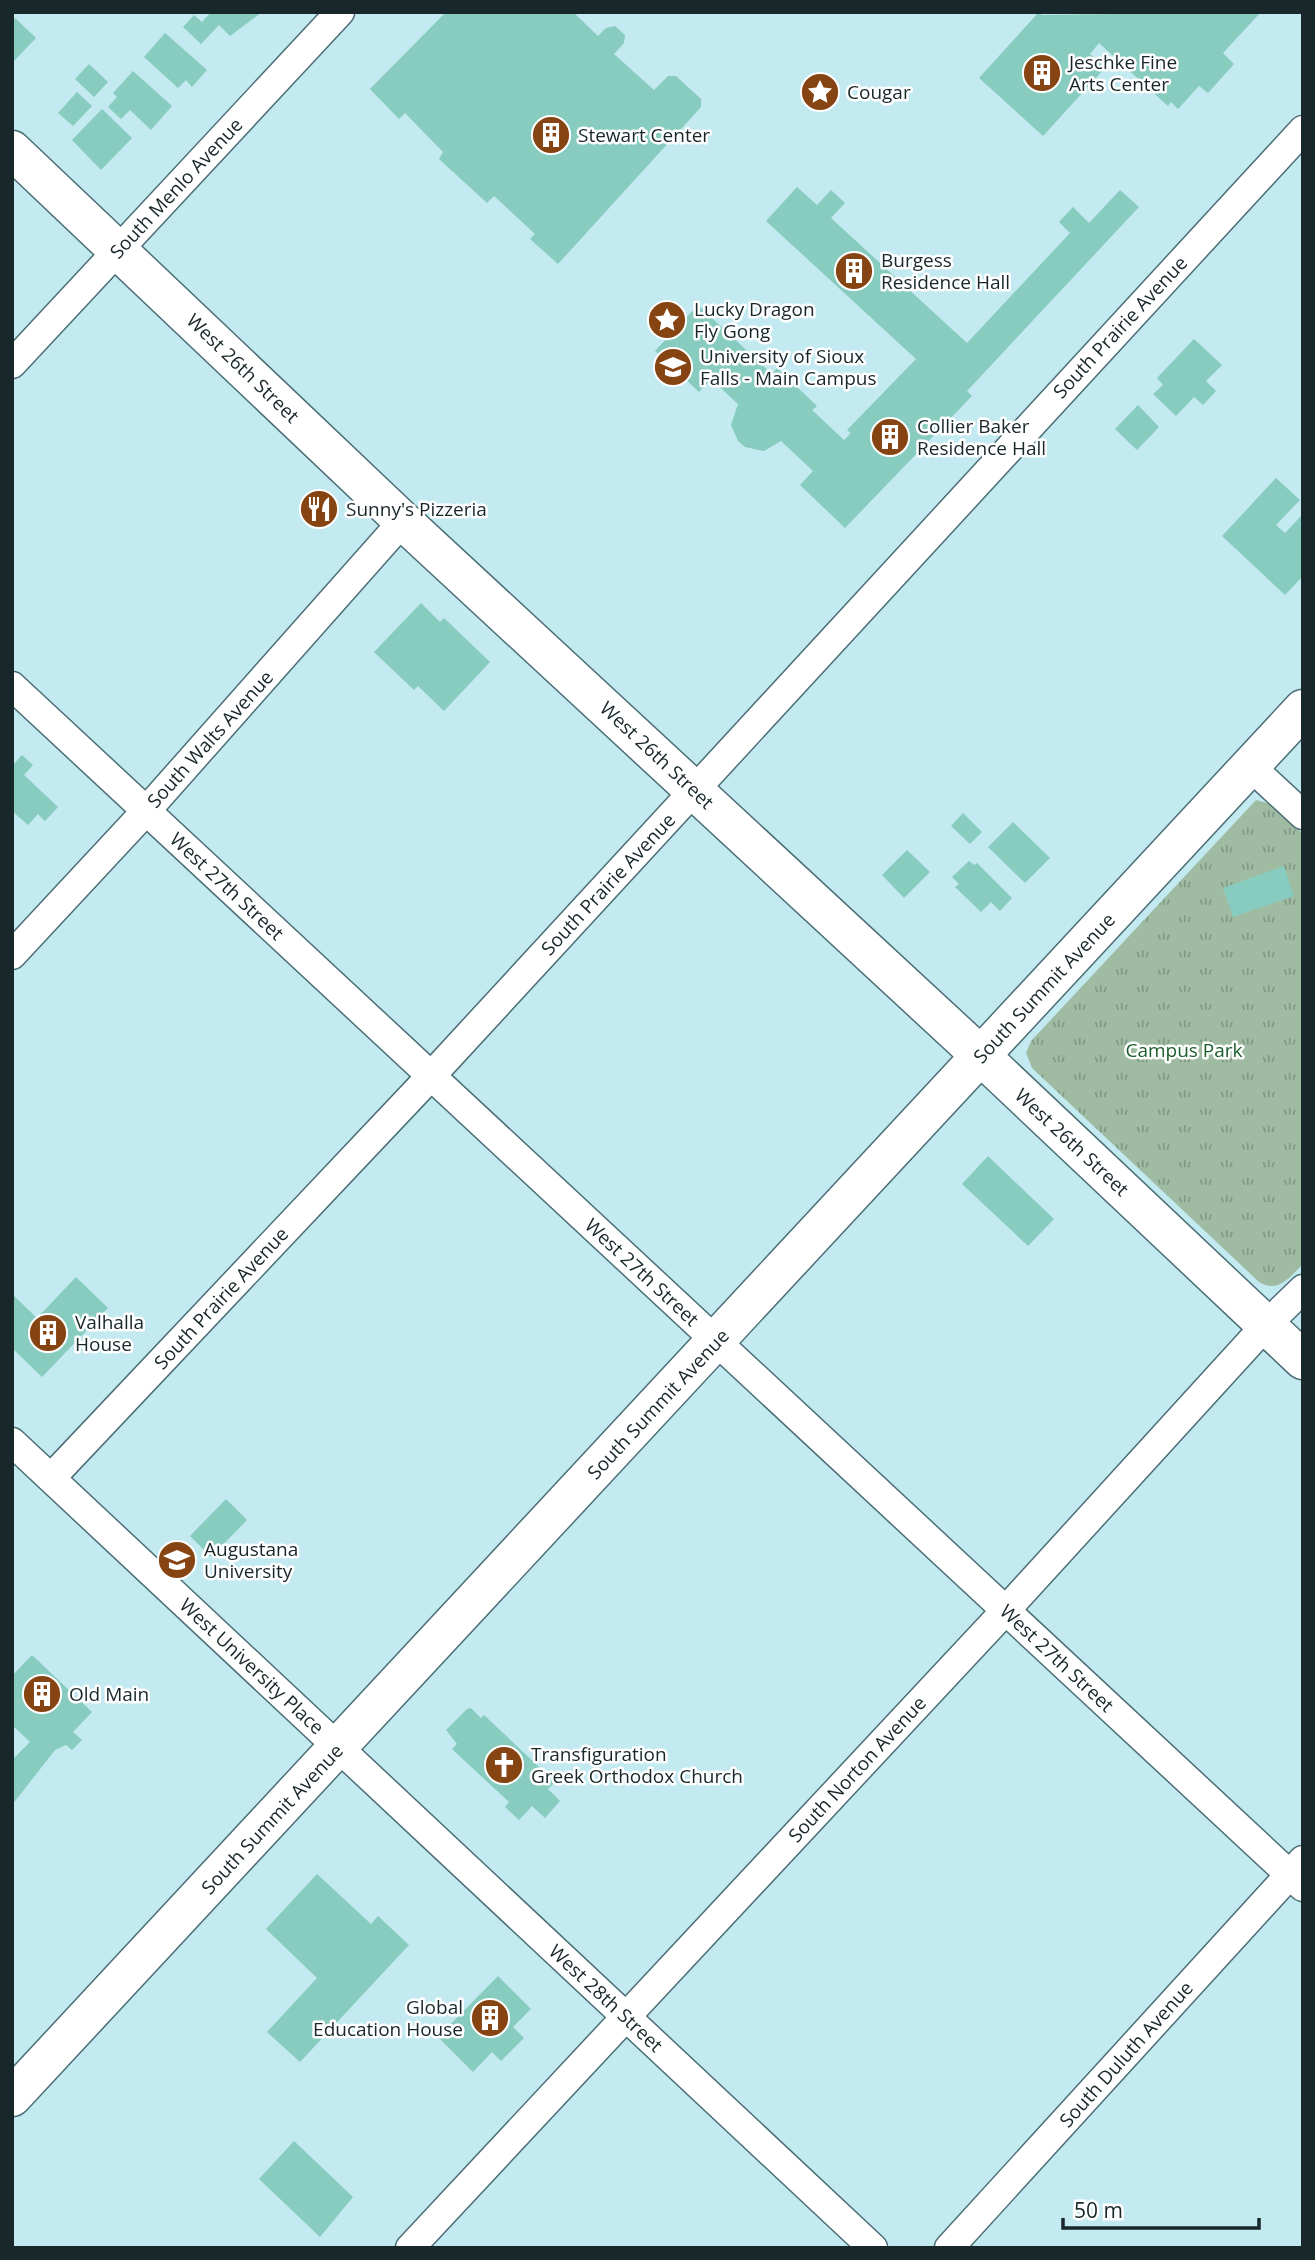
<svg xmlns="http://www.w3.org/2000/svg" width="1315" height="2260" font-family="'Open Sans',sans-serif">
  <defs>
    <pattern id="grass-tufts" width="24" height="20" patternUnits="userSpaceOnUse" patternTransform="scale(1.75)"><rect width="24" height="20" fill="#9fbca3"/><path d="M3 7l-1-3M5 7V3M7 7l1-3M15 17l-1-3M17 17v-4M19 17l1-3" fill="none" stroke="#819985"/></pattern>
  </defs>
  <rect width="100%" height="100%" fill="#c3e9f1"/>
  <!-- grass -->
  <path fill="url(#grass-tufts)" d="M 1256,800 L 1271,804 L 1303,834 L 1303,1264 C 1290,1277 1278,1294 1259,1282 L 1032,1068 L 1026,1053 L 1031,1041 Z"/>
  <!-- building -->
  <g fill="#87ccbf">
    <path d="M 211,12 L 262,12 L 230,36 L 219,25 L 201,44 L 183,27 L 194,15 L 202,22 Z"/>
    <path d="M 446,12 L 573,12 L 598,36 L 606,28 L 615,26 L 625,35 L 624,43 L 614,54 L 654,90 L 668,76 L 676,76 L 701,99 L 701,107 L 558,264 L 530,239 L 535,234 L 494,196 L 487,203 L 439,159 L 443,152 L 405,113 L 399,119 L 370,89 Z"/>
    <path d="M 1039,12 L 1042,15 L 1261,12 L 1223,53 L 1234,64 L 1208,93 L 1199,86 L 1178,109 L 1171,102 L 1168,106 L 1099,43 L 1090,54 L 1105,68 L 1043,136 L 979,78 Z"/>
    <path d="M 15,18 L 36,38 L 12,63 L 12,21 Z"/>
    <path d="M 165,33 L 207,70 L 192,87 L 186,80 L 178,88 L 144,57 Z"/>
    <path d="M 89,64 L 108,82 L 94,97 L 75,79 Z"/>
    <path d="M 133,71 L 172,106 L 151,130 L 130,110 L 121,119 L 108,107 L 117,97 L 113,93 Z"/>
    <path d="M 77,92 L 92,106 L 73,126 L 58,113 Z"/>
    <path d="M 102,109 L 132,138 L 101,170 L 72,140 Z"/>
    <path d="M 797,187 L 817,205 L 831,190 L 845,203 L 831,218 L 967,343 L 1070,233 L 1059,222 L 1073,207 L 1089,223 L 1120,190 L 1139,207 L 967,391 L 972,396 L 845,528 L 800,485 L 813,471 L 781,441 L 764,451 L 745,447 L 738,441 L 731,425 L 738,404 L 711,379 L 699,392 L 655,351 L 698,305 L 772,374 L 777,368 L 817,406 L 812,410 L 844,440 L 851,433 L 847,430 L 916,359 L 766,221 Z"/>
    <path d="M 1194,339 L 1222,365 L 1206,381 L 1216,391 L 1203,405 L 1194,397 L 1176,416 L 1153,394 L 1163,385 L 1157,378 Z"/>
    <path d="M 1138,405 L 1159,427 L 1137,450 L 1115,429 Z"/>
    <path d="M 1276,478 L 1300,500 L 1276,525 L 1285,533 L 1303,514 L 1303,576 L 1285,595 L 1222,536 Z"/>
    <path d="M 421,603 L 440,622 L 444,618 L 490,662 L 444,711 L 418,686 L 414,690 L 374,652 Z"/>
    <path d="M 22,755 L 33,765 L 24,775 L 58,807 L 45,821 L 38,814 L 28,825 L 12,811 L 12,766 Z"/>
    <path d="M 963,813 L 982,832 L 970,844 L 951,826 Z"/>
    <path d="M 1013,822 L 1050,858 L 1025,883 L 988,847 Z"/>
    <path d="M 907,850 L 930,872 L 904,898 L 882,875 Z"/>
    <path d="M 969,861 L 974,865 L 977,863 L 1012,898 L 1000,911 L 991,902 L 981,912 L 955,887 L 959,884 L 952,877 Z"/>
    <path d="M 1284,866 L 1294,896 L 1233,917 L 1223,888 Z"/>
    <path d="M 988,1156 L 1054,1219 L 1028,1246 L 962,1184 Z"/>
    <path d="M 76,1277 L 108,1308 L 42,1377 L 12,1348 L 12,1294 L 37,1318 Z"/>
    <path d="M 226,1499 L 247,1520 L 211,1557 L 190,1536 Z"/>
    <path d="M 32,1655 L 92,1712 L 73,1732 L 82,1740 L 72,1750 L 66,1745 L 55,1750 L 12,1805 L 12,1760 L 30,1742 L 12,1725 L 12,1676 Z"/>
    <path d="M 471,1708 L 481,1718 L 484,1715 L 555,1782 L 548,1789 L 560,1801 L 545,1818 L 532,1806 L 519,1820 L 505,1807 L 509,1802 L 452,1749 L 457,1744 L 446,1730 L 467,1709 Z"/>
    <path d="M 317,1874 L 371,1924 L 378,1916 L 409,1945 L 300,2062 L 267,2032 L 317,1978 L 266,1929 Z"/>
    <path d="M 498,1976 L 531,2009 L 513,2027 L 524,2038 L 501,2061 L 492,2052 L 473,2072 L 438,2037 Z"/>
    <path d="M 294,2141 L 353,2197 L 320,2237 L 259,2179 Z"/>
  </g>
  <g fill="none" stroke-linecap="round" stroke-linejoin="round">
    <!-- street casing -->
    <g stroke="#4c6f76" stroke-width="31">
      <g id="street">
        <path d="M 12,364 L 340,12"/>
        <path d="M 12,686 L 1303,1887"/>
        <path d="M 1250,766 L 1303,815"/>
        <path d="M 12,955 L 146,811 L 403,521"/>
        <path d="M 12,1442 L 873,2248"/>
        <path d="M 51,1478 L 431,1076 L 1303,130"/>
        <path d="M 410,2248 L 1006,1610 L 1266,1325 L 1303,1289"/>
        <path d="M 949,2248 L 1303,1860"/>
      </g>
    </g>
    <!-- secondary casing -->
    <g stroke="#4c6f76" stroke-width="41">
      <g id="secondary">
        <path d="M 12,150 L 403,521 L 981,1056 L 1303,1360"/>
        <path d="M 12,2097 L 1303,709"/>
      </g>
    </g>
    <!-- street -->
    <use href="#street" stroke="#fff" stroke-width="28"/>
    <!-- secondary -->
    <use href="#secondary" stroke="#fff" stroke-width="38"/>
  </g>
  <!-- icons -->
  <defs>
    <g id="building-disc" transform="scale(2.0125)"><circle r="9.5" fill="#864412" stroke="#fff"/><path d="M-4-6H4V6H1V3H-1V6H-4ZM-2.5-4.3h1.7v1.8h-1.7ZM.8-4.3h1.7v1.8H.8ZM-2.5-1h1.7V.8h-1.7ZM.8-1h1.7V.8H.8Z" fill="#fff"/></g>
    <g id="sight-disc" transform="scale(2.0125)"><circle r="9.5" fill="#864412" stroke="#fff"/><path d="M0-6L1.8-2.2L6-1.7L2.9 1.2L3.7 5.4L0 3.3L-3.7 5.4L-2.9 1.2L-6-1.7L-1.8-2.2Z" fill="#fff"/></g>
    <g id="university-disc" transform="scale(2.0125)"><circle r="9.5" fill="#864412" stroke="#fff"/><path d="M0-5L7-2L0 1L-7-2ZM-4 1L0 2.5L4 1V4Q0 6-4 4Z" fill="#fff"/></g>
    <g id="restaurant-disc" transform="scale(2.0125)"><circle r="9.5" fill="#864412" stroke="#fff"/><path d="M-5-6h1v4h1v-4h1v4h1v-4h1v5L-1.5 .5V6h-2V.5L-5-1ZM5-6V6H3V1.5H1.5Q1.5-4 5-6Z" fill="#fff"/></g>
    <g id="church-disc" transform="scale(2.0125)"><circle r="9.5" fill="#864412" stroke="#fff"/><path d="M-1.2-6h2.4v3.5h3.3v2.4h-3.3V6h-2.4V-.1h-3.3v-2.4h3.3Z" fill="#fff"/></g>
  </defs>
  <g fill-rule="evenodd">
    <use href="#building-disc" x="1042" y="73"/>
    <use href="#sight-disc" x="820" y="92"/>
    <use href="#building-disc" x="551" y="135"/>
    <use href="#building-disc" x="854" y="271"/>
    <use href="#sight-disc" x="667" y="320"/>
    <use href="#university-disc" x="673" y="367"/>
    <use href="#building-disc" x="890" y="437"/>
    <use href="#restaurant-disc" x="319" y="509"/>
    <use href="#building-disc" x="48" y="1333"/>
    <use href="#university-disc" x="177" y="1560"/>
    <use href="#building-disc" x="42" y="1694"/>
    <use href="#church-disc" x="504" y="1765"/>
    <use href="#building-disc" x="490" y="2018"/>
  </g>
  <g text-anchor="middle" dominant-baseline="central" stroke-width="5" stroke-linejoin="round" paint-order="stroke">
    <!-- poi labels -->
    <g font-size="19" fill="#18272a" stroke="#fff" text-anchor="start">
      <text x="1069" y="62">Jeschke Fine<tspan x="1069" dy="22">Arts Center</tspan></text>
      <text x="847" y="92">Cougar</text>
      <text x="578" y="135">Stewart Center</text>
      <text x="881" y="260">Burgess<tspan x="881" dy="22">Residence Hall</tspan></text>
      <text x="694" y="309">Lucky Dragon<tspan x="694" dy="22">Fly Gong</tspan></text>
      <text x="700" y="356">University of Sioux<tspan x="700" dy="22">Falls - Main Campus</tspan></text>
      <text x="917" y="426">Collier Baker<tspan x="917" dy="22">Residence Hall</tspan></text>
      <text x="346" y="509">Sunny's Pizzeria</text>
      <text x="75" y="1322">Valhalla<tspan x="75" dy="22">House</tspan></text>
      <text x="204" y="1549">Augustana<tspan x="204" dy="22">University</tspan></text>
      <text x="69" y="1694">Old Main</text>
      <text x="531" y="1754">Transfiguration<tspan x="531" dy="22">Greek Orthodox Church</tspan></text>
      <text x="463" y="2007" text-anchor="end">Global<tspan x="463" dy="22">Education House</tspan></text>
    </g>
    <!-- street labels -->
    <g font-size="19" fill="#18272a" stroke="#fff">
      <text transform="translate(176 188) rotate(-47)">South Menlo Avenue</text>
      <text transform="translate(1120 327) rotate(-47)">South Prairie Avenue</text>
      <text transform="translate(243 368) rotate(44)">West 26th Street</text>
      <text transform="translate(210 739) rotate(-48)">South Walts Avenue</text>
      <text transform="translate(657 755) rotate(43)">West 26th Street</text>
      <text transform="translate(608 884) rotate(-47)">South Prairie Avenue</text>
      <text transform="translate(227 886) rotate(43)">West 27th Street</text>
      <text transform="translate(1044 988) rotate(-47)">South Summit Avenue</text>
      <text transform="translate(1072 1142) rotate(43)">West 26th Street</text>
      <text transform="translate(642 1272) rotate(43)">West 27th Street</text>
      <text transform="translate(221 1298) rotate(-47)">South Prairie Avenue</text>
      <text transform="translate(658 1404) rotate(-47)">South Summit Avenue</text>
      <text transform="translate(1057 1658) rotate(43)">West 27th Street</text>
      <text transform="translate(252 1666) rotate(43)">West University Place</text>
      <text transform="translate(857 1769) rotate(-47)">South Norton Avenue</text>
      <text transform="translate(272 1819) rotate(-47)">South Summit Avenue</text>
      <text transform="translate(606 1998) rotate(43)">West 28th Street</text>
      <text transform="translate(1126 2054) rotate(-48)">South Duluth Avenue</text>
    </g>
    <!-- park labels -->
    <g font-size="19" fill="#1b5e2d" stroke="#fff">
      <text x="1184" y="1050">Campus Park</text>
    </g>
  </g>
  <!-- border -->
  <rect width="1315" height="2260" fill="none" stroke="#18272a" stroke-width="28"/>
  <!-- scale -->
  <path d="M1063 2218v10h196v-10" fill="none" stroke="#18272a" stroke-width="3.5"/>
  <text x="1074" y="2218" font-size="21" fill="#18272a" stroke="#ffffff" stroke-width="5" paint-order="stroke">50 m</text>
</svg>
